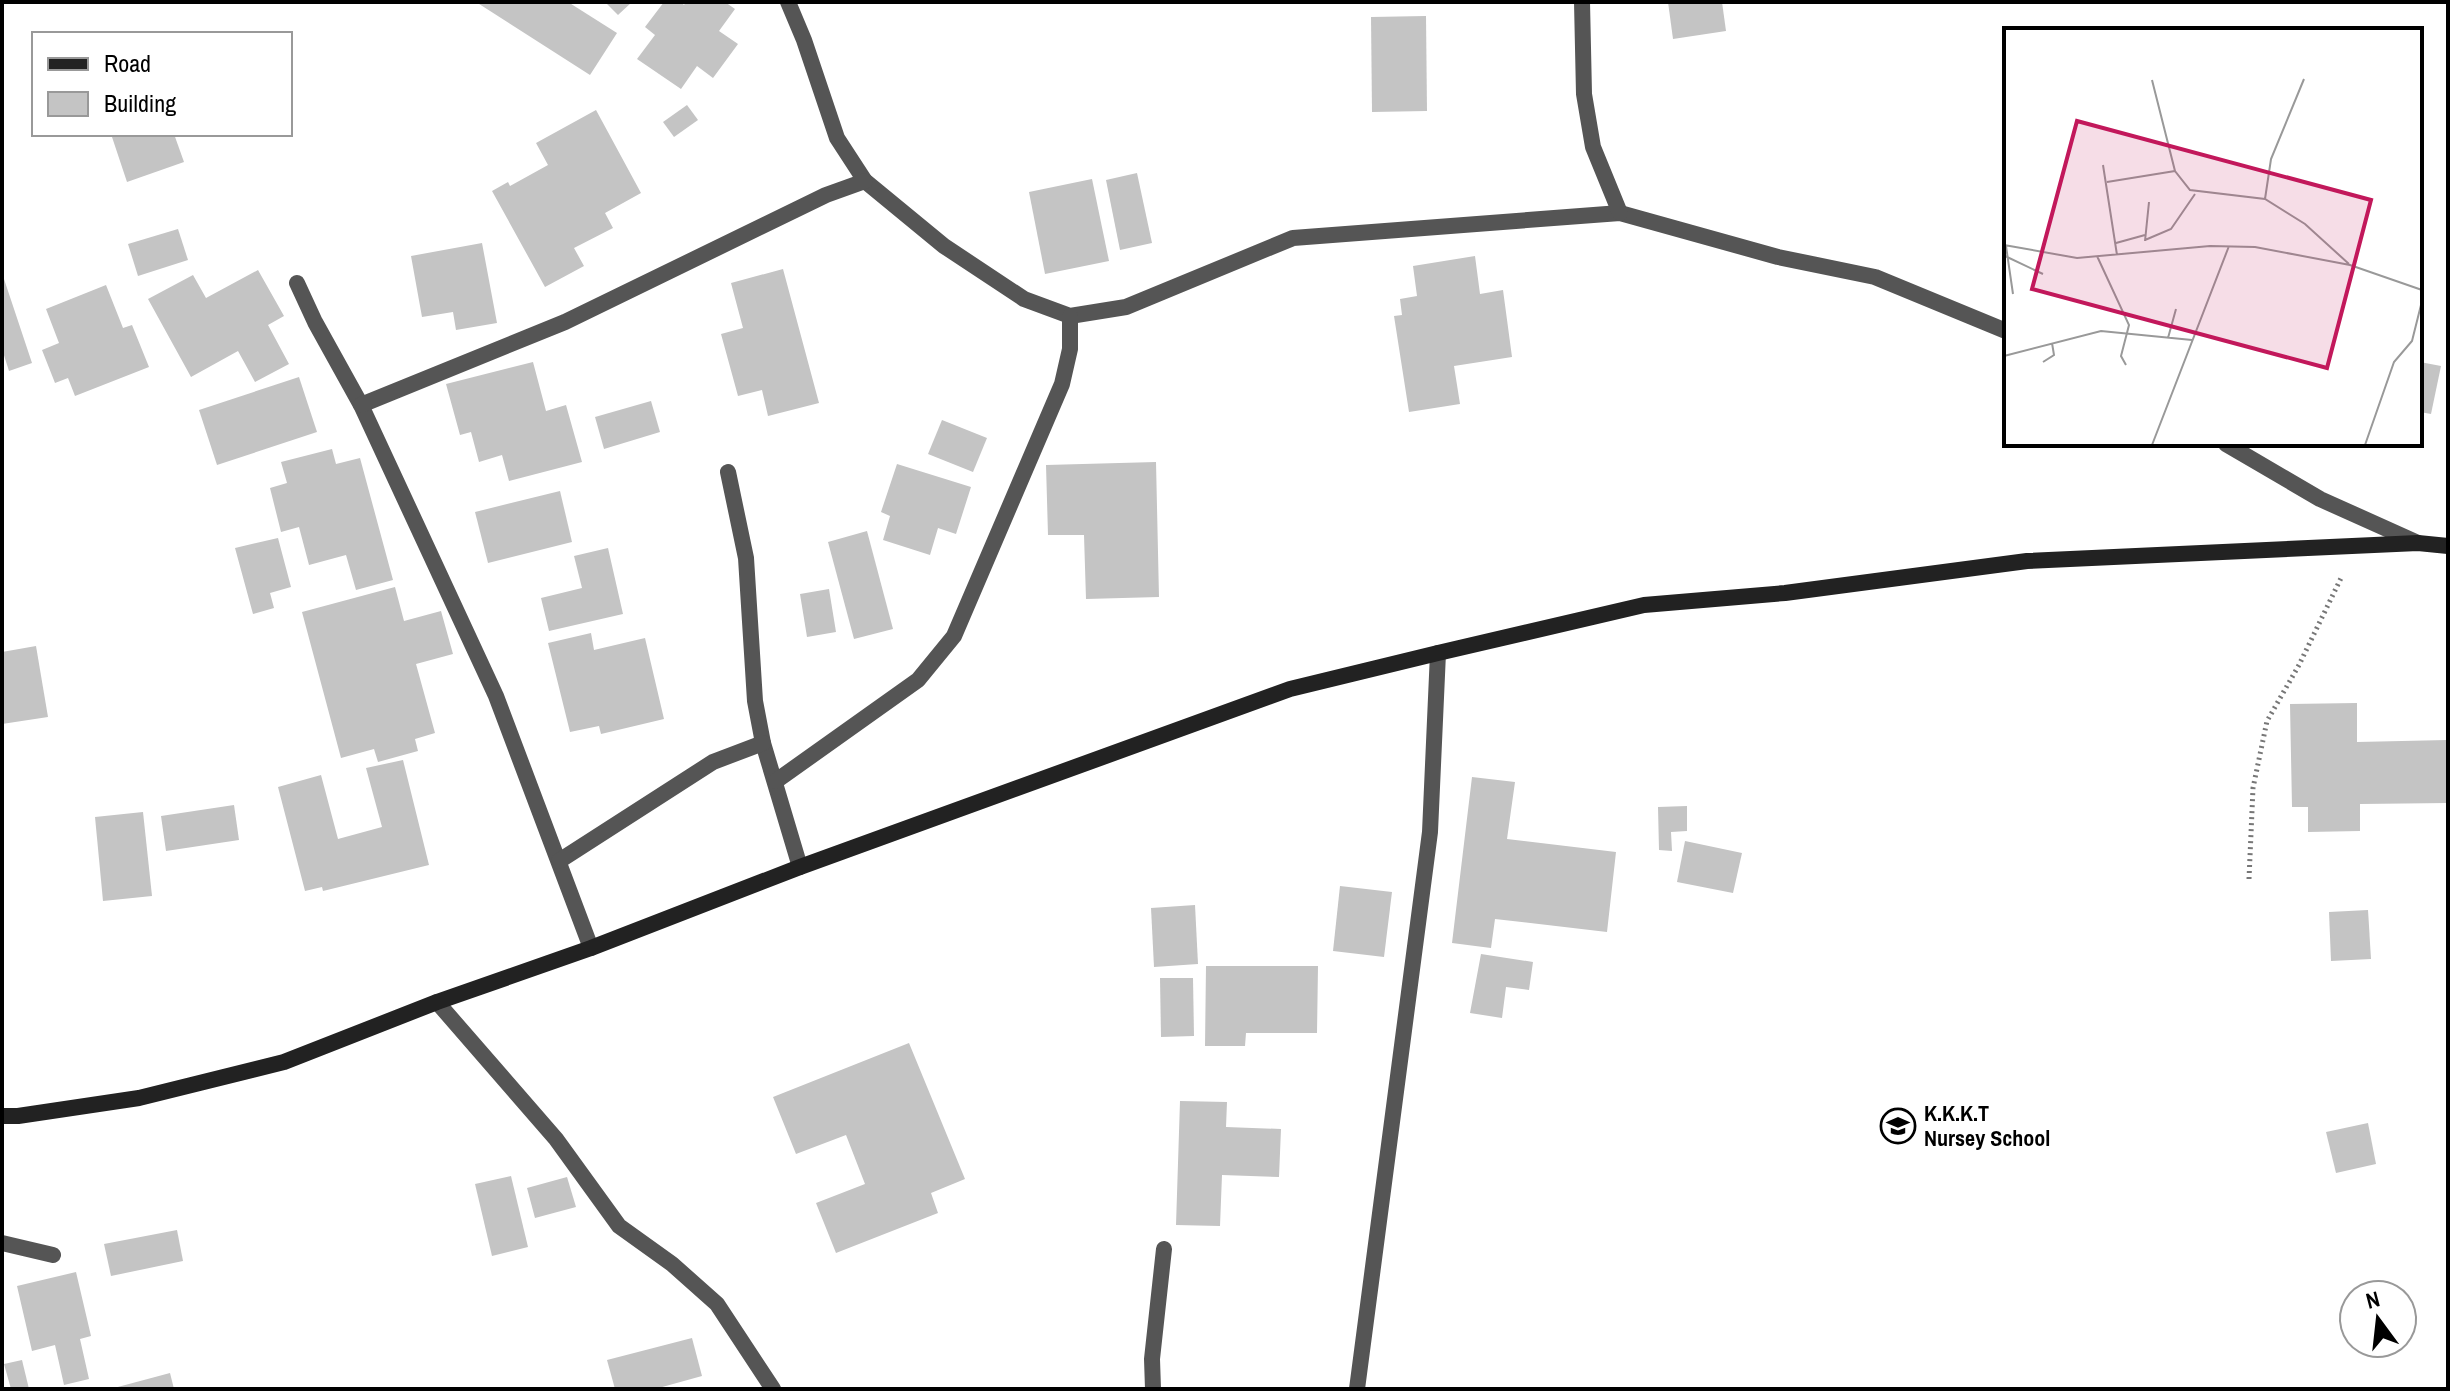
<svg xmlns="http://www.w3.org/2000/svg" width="2450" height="1391" font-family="'Archivo Narrow',sans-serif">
  <rect width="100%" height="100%" fill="#fff"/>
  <!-- building -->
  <g fill="#c4c4c4">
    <path d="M 476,2 L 568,2 L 617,33 L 590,75 Z"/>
    <path d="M 605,2 L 632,2 L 618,15 Z"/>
    <path d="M 664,2 L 681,2 L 684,5 L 686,2 L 725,2 L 735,9 L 719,31 L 738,44 L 713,78 L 697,66 L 681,89 L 637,59 L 655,35 L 645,27 Z"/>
    <path d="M 1668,2 L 1722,2 L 1726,31 L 1673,39 Z"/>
    <path d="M 1426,16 L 1427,111 L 1372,112 L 1371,17 Z"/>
    <path d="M 687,105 L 698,120 L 674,137 L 663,122 Z"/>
    <path d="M 596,110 L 641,193 L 605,213 L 613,228 L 574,248 L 584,266 L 545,287 L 492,191 L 508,182 L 510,186 L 548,165 L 536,143 Z"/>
    <path d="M 111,134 L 174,134 L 184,162 L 127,182 Z"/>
    <path d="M 1137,173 L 1152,243 L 1120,250 L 1106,180 Z"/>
    <path d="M 1092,179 L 1109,261 L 1045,274 L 1029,192 Z"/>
    <path d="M 178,229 L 188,260 L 138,276 L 128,244 Z"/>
    <path d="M 482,243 L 497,323 L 456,330 L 453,312 L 422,317 L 411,256 Z"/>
    <path d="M 1475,256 L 1480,294 L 1503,290 L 1512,357 L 1454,366 L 1460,404 L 1409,412 L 1394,316 L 1402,315 L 1400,299 L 1417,296 L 1413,266 Z"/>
    <path d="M 783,269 L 819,403 L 768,416 L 762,390 L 738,396 L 721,334 L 743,328 L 731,283 Z"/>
    <path d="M 258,270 L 284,316 L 268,325 L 289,364 L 255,382 L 238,351 L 191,377 L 148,299 L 193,275 L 206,298 Z"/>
    <path d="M 3,276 L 32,363 L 9,371 L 2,349 Z"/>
    <path d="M 106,285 L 123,328 L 132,325 L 149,367 L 75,396 L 68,378 L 55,383 L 42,350 L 59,343 L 46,309 Z"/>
    <path d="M 533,362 L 546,411 L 566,405 L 582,462 L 509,481 L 502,455 L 479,462 L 471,432 L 460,435 L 446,384 Z"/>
    <path d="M 2420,362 L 2441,366 L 2431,414 L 2420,412 Z"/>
    <path d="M 299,377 L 317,432 L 217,465 L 199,410 Z"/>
    <path d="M 651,401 L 660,432 L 604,449 L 595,417 Z"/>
    <path d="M 942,420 L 987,438 L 973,472 L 928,454 Z"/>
    <path d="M 332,449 L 336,464 L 360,458 L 393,580 L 356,590 L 346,555 L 309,565 L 299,527 L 281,532 L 270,488 L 287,483 L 281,462 Z"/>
    <path d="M 1156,462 L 1159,597 L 1086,599 L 1084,535 L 1048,535 L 1046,465 Z"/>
    <path d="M 897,464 L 971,487 L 956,534 L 938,528 L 930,555 L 883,540 L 890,516 L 881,512 Z"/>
    <path d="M 560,491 L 572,542 L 488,563 L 475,512 Z"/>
    <path d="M 867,531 L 893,629 L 854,639 L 828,542 Z"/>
    <path d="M 278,538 L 291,587 L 270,593 L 274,608 L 253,614 L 235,548 Z"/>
    <path d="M 608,548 L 623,614 L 549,631 L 541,598 L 582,588 L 574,556 Z"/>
    <path d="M 395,587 L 404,621 L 441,611 L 453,654 L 416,664 L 435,733 L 415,739 L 418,751 L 378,762 L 374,749 L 341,758 L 302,612 Z"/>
    <path d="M 829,589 L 836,632 L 807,637 L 800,594 Z"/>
    <path d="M 591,633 L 594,650 L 645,638 L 664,719 L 601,734 L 599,726 L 570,732 L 548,643 Z"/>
    <path d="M 36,646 L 48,717 L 2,724 L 2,652 Z"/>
    <path d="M 2357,703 L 2357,742 L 2447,740 L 2448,803 L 2360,804 L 2360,831 L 2308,832 L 2308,807 L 2292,807 L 2290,704 Z"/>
    <path d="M 403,760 L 429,865 L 323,891 L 322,887 L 305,891 L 278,787 L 321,775 L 338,839 L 382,827 L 366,768 Z"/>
    <path d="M 1472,777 L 1515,782 L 1507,839 L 1616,852 L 1607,932 L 1495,919 L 1491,948 L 1452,943 Z"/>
    <path d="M 234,805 L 239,840 L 166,851 L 161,816 Z"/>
    <path d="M 1687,806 L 1687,831 L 1671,832 L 1672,851 L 1659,850 L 1658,807 Z"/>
    <path d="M 143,812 L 152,896 L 103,901 L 95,817 Z"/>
    <path d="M 1685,841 L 1742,853 L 1733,893 L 1677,882 Z"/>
    <path d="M 1340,886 L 1392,892 L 1384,957 L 1333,951 Z"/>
    <path d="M 1195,905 L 1198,964 L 1154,967 L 1151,908 Z"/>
    <path d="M 2368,910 L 2371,959 L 2331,961 L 2329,912 Z"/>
    <path d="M 1481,954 L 1533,962 L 1529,990 L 1506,987 L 1502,1018 L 1470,1013 Z"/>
    <path d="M 1206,966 L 1318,966 L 1317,1033 L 1246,1033 L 1245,1046 L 1205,1046 Z"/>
    <path d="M 1160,978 L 1193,978 L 1194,1036 L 1161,1037 Z"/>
    <path d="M 909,1043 L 965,1179 L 931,1193 L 938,1213 L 836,1253 L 816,1203 L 865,1184 L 846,1135 L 796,1154 L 773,1097 Z"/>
    <path d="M 1180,1101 L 1227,1102 L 1226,1127 L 1281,1129 L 1279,1177 L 1222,1175 L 1220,1226 L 1176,1225 Z"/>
    <path d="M 2368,1123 L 2376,1164 L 2336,1173 L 2326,1132 Z"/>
    <path d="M 511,1176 L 528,1247 L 492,1256 L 475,1184 Z"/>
    <path d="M 567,1177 L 576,1207 L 535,1218 L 527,1188 Z"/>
    <path d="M 177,1230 L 183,1261 L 111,1276 L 104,1244 Z"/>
    <path d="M 76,1272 L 91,1336 L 80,1339 L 89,1379 L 64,1385 L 55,1345 L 32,1351 L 17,1286 Z"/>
    <path d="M 692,1338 L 702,1376 L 655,1389 L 615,1389 L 607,1360 Z"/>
    <path d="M 22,1360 L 29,1389 L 11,1389 L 4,1364 Z"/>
    <path d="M 170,1373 L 174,1389 L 114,1389 L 114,1388 Z"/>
  </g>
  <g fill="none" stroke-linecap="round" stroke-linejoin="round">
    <!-- path -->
    <path stroke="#777" stroke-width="5" stroke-dasharray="2 4" stroke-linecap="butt" d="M 2249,879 L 2253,788 L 2267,721 L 2299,665 L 2342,576"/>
    <!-- street -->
    <g stroke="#555" stroke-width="16">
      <path d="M 788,2 L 804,40 L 837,138 L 865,181 L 944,246 L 1024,299 L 1070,316 L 1126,307 L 1293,238 L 1620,213 L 1778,257 L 1875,277 L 2006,331"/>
      <path d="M 1582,2 L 1584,94 L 1593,147 L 1620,213"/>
      <path d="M 297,283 L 315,322 L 361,405 L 496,696 L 591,948"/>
      <path d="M 361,405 L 565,322 L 826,195 L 865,181"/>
      <path d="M 2226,444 L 2320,499 L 2418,543"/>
      <path d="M 728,472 L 746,558 L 755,701 L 763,743 L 800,867"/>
      <path d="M 776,781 L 918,680 L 954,636 L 1062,384 L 1070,349 L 1070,316"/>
      <path d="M 559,861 L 713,762 L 763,743"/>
      <path d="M 437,1002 L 556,1139 L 619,1226 L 672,1264 L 717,1304 L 773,1389"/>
      <path d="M 2,1243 L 53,1255"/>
      <path d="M 1153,1389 L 1152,1359 L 1164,1249"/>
      <path d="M 1357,1389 L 1430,832 L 1438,653"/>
    </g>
    <!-- secondary -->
    <path stroke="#222" stroke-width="16" d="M 2,1116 L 18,1116 L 139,1098 L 284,1062 L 437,1002 L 591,948 L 800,867 L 1290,689 L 1438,653 L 1644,605 L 1785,593 L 2027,561 L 2418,543 L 2448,546"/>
  </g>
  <!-- icons -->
  <defs>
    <g id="school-ring" transform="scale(1.8)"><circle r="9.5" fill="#fff" stroke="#000" stroke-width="1.5"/><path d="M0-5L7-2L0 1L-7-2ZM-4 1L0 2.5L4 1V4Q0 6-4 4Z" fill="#000"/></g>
  </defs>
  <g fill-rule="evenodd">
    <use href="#school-ring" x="1898" y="1126"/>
  </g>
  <g text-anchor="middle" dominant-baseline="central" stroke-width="8" stroke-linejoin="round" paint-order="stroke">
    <!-- poi labels -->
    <g font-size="22" font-weight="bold" fill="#000" stroke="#fff" text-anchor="start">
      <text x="1924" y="1113">K.K.K.T<tspan x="1924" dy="25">Nursey School</tspan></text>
    </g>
  </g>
  <!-- overview -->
  <g transform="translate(2004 28)">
    <rect width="418" height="418" fill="#fff"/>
    <path fill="none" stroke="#999" stroke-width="2" d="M 148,52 L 171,143 L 186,162 L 261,171 L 301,196 L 345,236M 99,137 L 113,227M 103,154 L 171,143M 261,171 L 267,131 L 300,51M 141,212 L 167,201 L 191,166M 141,213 L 145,174M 112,215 L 141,207M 0,217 L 73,230 L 206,218 L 251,219 L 346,237 L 418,262M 2,218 L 9,266M 1,228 L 39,246M 93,228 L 125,297 L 117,328 L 122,337M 164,310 L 172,281M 0,328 L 97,303 L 188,312M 39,334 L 50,327 L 48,315M 148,417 L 225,218M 361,417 L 390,334 L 408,313 L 418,273"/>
    <path fill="#c2185b" fill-opacity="0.15" stroke="#c2185b" stroke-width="4" d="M 73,93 L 367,172 L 323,340 L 28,261 Z"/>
    <rect width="418" height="418" fill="none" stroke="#000" stroke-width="4"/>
  </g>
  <!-- border -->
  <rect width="2450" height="1391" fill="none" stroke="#000000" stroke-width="8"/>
  <!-- legend -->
  <rect x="32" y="32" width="260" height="104" fill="#ffffff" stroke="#999999" stroke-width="2"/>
  <rect x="48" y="58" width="40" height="12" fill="#222222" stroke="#999999" stroke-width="2"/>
  <text x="104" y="72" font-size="24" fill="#000000">Road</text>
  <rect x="48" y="92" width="40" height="24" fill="#c4c4c4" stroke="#999999" stroke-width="2"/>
  <text x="104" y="112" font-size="24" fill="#000000">Building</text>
  <!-- north arrow -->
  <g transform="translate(2378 1319) rotate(345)"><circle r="38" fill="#ffffff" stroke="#999999" stroke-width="2"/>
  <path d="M0-6L14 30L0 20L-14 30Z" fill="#000000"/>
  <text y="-12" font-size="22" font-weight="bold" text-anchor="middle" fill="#000000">N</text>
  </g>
</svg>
